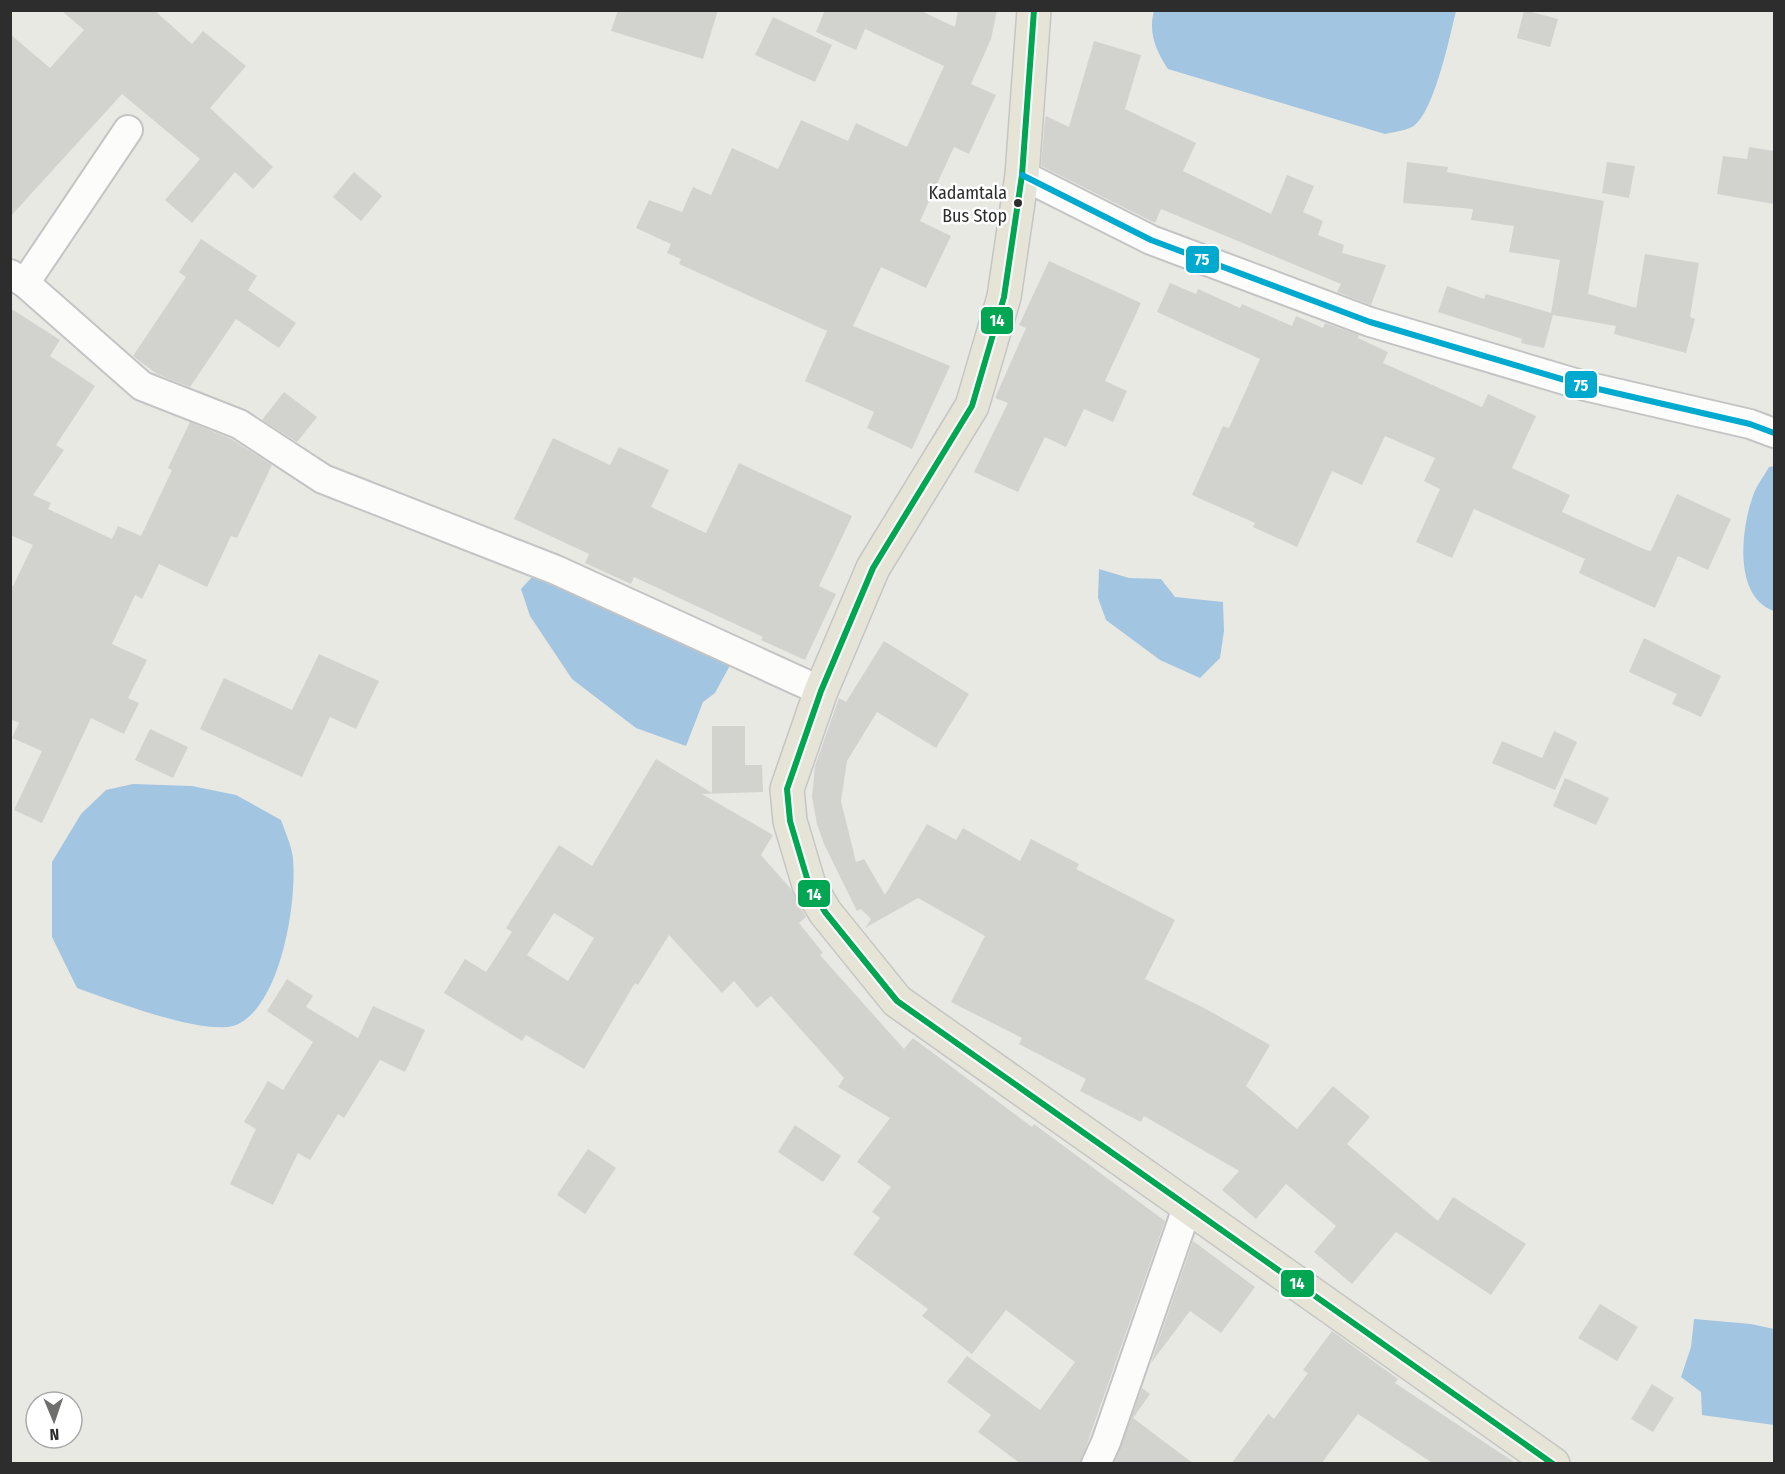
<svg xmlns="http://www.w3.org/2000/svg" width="1785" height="1474" font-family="'Fira Sans Condensed',sans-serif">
  <rect width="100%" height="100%" fill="#e9e9e4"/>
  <!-- water -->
  <g fill="#a2c5e1">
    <path d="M 1154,11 L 1154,10 L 1456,11 C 1450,35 1434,115 1412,127 C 1404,131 1393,132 1385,134 L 1168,69 C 1156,51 1148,32 1154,11 Z"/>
    <path d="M 1774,466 L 1774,611 C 1733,597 1741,529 1753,496 C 1756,486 1764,476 1769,467 Z"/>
    <path d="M 1099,569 L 1129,578 L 1161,579 L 1175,597 L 1223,602 L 1224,631 L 1220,658 L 1200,678 L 1160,660 L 1106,620 L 1098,598 Z"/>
    <path d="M 551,573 L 734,658 L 715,693 L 703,702 L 686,746 L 636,728 L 572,679 L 530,616 L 521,589 L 532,577 Z"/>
    <path d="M 133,784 L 192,786 L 236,795 L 281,820 C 285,832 292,846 293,859 C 297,902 281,1006 236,1025 C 205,1037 109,999 77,988 L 52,937 L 52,862 L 81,814 L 106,790 Z"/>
    <path d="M 1694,1319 L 1751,1324 L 1774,1329 L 1774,1425 L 1702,1415 L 1701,1392 L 1681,1377 L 1691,1347 Z"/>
  </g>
  <!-- building -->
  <g fill="#d2d2cf" fill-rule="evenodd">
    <path d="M 61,10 L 154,10 L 192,44 L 203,31 L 246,66 L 210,108 L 273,167 L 253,189 L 235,172 L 192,223 L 165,200 L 200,159 L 122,94 L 10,217 L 10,34 L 50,68 L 84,30 Z"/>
    <path d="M 618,10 L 718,10 L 703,59 L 611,31 Z"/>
    <path d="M 825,10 L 919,10 L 955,27 L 958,10 L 997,10 L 991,39 L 971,84 L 996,95 L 969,154 L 954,147 L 920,221 L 951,236 L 926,288 L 881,267 L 853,326 L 950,366 L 912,449 L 867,428 L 874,412 L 805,381 L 827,331 L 679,264 L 681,259 L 667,253 L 671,244 L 636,228 L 649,200 L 682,212 L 693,187 L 711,195 L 732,148 L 778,169 L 801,120 L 848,141 L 856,123 L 907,147 L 944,66 L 865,29 L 856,50 L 816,32 Z"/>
    <path d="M 1524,10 L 1558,19 L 1550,47 L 1517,38 Z"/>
    <path d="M 773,17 L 832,45 L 815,82 L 755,55 Z"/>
    <path d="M 1094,41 L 1141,55 L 1125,109 L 1196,143 L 1183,171 L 1271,214 L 1287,175 L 1314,186 L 1303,212 L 1323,221 L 1318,235 L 1344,245 L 1342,253 L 1386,265 L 1371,305 L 1337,292 L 1341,284 L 1161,209 L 1155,223 L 1041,166 L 1045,119 L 1046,116 L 1069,127 Z"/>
    <path d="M 1749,147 L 1774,151 L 1774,204 L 1717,194 L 1723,156 L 1747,159 Z"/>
    <path d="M 1407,162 L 1448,167 L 1447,172 L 1604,201 L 1588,294 L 1636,308 L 1645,254 L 1699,263 L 1690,317 L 1695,319 L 1686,353 L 1614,334 L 1616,326 L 1553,315 L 1544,348 L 1521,343 L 1522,339 L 1438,312 L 1447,286 L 1484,299 L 1486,294 L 1551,313 L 1560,260 L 1509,252 L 1514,226 L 1471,220 L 1473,209 L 1403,203 Z"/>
    <path d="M 1607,162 L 1635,166 L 1629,198 L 1602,193 Z"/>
    <path d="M 354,172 L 382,196 L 361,221 L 333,197 Z"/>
    <path d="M 201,239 L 257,276 L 248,290 L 296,323 L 279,348 L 236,319 L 190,387 L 157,374 L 133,356 L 186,277 L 179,272 Z"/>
    <path d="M 1049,261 L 1141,303 L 1105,381 L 1127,391 L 1113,422 L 1084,409 L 1066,447 L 1045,437 L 1018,492 L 974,472 L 1008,403 L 995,398 L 1026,328 L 1019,325 Z"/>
    <path d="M 1170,283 L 1196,294 L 1198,289 L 1240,308 L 1242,304 L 1292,326 L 1296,316 L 1323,328 L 1325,323 L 1359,335 L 1358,338 L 1388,352 L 1383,363 L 1482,407 L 1488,394 L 1536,416 L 1512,468 L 1570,495 L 1562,512 L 1646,550 L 1651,551 L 1677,494 L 1731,519 L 1708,570 L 1678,556 L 1655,608 L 1579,573 L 1585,559 L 1474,509 L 1452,558 L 1416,542 L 1440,489 L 1424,481 L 1435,458 L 1385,436 L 1362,485 L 1332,471 L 1297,547 L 1253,527 L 1255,523 L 1192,495 L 1223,426 L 1229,428 L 1260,359 L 1157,312 Z"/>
    <path d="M 10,308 L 60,340 L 50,356 L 95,386 L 56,445 L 64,450 L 33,495 L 51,503 L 48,509 L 112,539 L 118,526 L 141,536 L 172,470 L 168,468 L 190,422 L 231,439 L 272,465 L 237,538 L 231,536 L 207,587 L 159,564 L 142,599 L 135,595 L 112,644 L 147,660 L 128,698 L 139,703 L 124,734 L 91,718 L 42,823 L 14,810 L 42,751 L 12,738 L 19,723 L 10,719 L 10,586 L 13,586 L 33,545 L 10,535 Z"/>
    <path d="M 284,392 L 317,417 L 297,442 L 262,420 Z"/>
    <path d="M 553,438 L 610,465 L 619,447 L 669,470 L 651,507 L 706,533 L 739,463 L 852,516 L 819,586 L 836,594 L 805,660 L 761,640 L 763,637 L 634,577 L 631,584 L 585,563 L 589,554 L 514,519 Z"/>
    <path d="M 1644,638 L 1721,676 L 1701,717 L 1672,704 L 1677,694 L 1629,672 Z"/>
    <path d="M 884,641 L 969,694 L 936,748 L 877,712 L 847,761 L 841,801 L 856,862 L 864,859 L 885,895 L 927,824 L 956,840 L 963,828 L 1020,861 L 1031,839 L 1079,864 L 1076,869 L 1175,920 L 1145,979 L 1206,1009 L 1270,1045 L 1246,1086 L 1297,1129 L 1333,1086 L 1370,1117 L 1347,1144 L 1438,1221 L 1453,1197 L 1526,1244 L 1491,1295 L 1396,1232 L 1352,1284 L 1314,1252 L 1336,1226 L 1286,1184 L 1256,1219 L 1222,1190 L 1239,1171 L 1144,1116 L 1141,1122 L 1080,1091 L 1086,1079 L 1019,1044 L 1022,1038 L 951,1002 L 985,936 L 918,898 L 865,928 L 871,919 L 861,909 L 857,911 L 824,844 L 817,824 L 812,797 L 815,766 L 839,698 L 846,702 Z"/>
    <path d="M 319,654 L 379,681 L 356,729 L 330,717 L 302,777 L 200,729 L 224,678 L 292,710 Z"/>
    <path d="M 712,726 L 745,726 L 745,765 L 762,765 L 763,792 L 702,794 L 773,835 L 761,855 L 791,889 L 806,917 L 799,923 L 823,953 L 820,955 L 904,1049 L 913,1038 L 1032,1127 L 1034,1124 L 1165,1221 L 1080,1464 L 1021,1464 L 978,1432 L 991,1415 L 947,1382 L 967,1356 L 1040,1410 L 1075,1362 L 1006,1310 L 972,1354 L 922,1316 L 928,1309 L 853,1254 L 880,1218 L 872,1212 L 891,1187 L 857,1162 L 890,1118 L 838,1087 L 844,1078 L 771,996 L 757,1008 L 734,981 L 722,993 L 669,935 L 638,985 L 635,983 L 584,1069 L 526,1035 L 522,1041 L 444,993 L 465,959 L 486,972 L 512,932 L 506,928 L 559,845 L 592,866 L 656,759 L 712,793 ZM 554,913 L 594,938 L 568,981 L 527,955 Z"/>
    <path d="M 150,729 L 188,747 L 173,778 L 135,760 Z"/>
    <path d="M 1554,731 L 1577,742 L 1555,790 L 1492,763 L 1502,741 L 1542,758 Z"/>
    <path d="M 1565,778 L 1609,798 L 1596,825 L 1553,806 Z"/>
    <path d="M 287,979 L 313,996 L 306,1007 L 358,1038 L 373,1006 L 425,1030 L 405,1072 L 380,1060 L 344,1118 L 338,1114 L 310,1160 L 298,1153 L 273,1205 L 230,1184 L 256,1129 L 244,1122 L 268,1081 L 283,1090 L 313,1042 L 267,1011 Z"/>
    <path d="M 795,1125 L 841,1156 L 823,1182 L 778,1152 Z"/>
    <path d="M 588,1149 L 616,1168 L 585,1214 L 557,1195 Z"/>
    <path d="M 1193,1241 L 1255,1287 L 1221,1333 L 1190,1311 L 1151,1363 Z"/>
    <path d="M 1600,1304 L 1638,1327 L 1617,1361 L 1578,1338 Z"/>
    <path d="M 1332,1331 L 1398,1379 L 1395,1383 L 1517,1464 L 1434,1464 L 1358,1414 L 1321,1464 L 1231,1464 L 1268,1414 L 1274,1419 L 1308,1373 L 1303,1370 Z"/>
    <path d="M 1652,1384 L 1674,1398 L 1653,1432 L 1631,1419 Z"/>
    <path d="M 1142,1388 L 1150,1394 L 1133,1418 L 1194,1464 L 1114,1464 Z"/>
  </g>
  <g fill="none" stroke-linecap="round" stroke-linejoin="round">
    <!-- minor casing -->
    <g stroke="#c4c4c4" stroke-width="32">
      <g id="minor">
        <path d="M 1022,175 L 1151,240 L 1370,322 L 1585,386 L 1750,424 L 1774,433"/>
        <path d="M 10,274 L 25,283 L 128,130"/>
        <path d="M 25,283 L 142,386 L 239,424 L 323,479 L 556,570 L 821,691"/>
        <path d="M 1096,1464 L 1106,1442 L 1188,1205"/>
      </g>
    </g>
    <!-- trunk casing -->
    <g stroke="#c5c5c3" stroke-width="36">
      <path id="trunk" d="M 1034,10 L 1022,175 L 1004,297 L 972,406 L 873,568 L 821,691 L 787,789 L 790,821 L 809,885 L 825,912 L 897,1001 L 1553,1464"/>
    </g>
    <!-- minor -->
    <use href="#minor" stroke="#fcfcfb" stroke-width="28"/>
    <!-- trunk -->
    <use href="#trunk" stroke="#e6e3d7" stroke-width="33"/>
    <!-- bus-1 casing -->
    <g stroke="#fff" stroke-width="10">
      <path id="bus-1" d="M 1034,10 L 1022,175 L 1004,297 L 972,406 L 873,568 L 821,691 L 787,789 L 790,821 L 809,885 L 825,912 L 897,1001 L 1553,1464"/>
    </g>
    <!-- bus-2 casing -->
    <g stroke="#fff" stroke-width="10">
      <path id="bus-2" d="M 1022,175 L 1151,240 L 1370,322 L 1585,386 L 1750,424 L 1774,433"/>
    </g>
    <!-- bus-1 -->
    <use href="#bus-1" stroke="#00a651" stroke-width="6"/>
    <!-- bus-2 -->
    <use href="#bus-2" stroke="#00a9ce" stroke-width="6"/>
  </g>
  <!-- markers -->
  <circle fill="#2d2d2d" stroke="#fff" stroke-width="2" cx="1018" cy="203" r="5"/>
  <g text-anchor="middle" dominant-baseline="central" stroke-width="5" stroke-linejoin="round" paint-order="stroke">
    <!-- bus labels -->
    <g font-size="18" fill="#2d2d2d" stroke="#fff" text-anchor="end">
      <text x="1007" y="193">Kadamtala<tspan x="1007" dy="23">Bus Stop</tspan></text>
    </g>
  </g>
  <g stroke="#fff" stroke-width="2">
    <rect x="1185" y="245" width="35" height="29" rx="6" fill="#00a9ce"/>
    <rect x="980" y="306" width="34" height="29" rx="6" fill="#00a651"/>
    <rect x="1564" y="370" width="34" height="29" rx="6" fill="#00a9ce"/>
    <rect x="797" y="879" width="34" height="29" rx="6" fill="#00a651"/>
    <rect x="1280" y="1269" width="35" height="29" rx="6" fill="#00a651"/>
  </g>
  <g font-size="16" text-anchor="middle" font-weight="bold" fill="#fff">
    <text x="1202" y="265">75</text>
    <text x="997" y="326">14</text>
    <text x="1581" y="391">75</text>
    <text x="814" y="900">14</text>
    <text x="1297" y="1289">14</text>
  </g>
  <!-- border -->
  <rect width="1785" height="1474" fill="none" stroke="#2d2d2d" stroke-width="24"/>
  <!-- north arrow -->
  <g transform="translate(54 1420) rotate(178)"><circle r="28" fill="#ffffff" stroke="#ababab" stroke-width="1.5"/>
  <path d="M0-4.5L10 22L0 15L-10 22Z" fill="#6f6f6d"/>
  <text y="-9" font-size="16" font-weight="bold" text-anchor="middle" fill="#2d2d2d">N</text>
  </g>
</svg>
